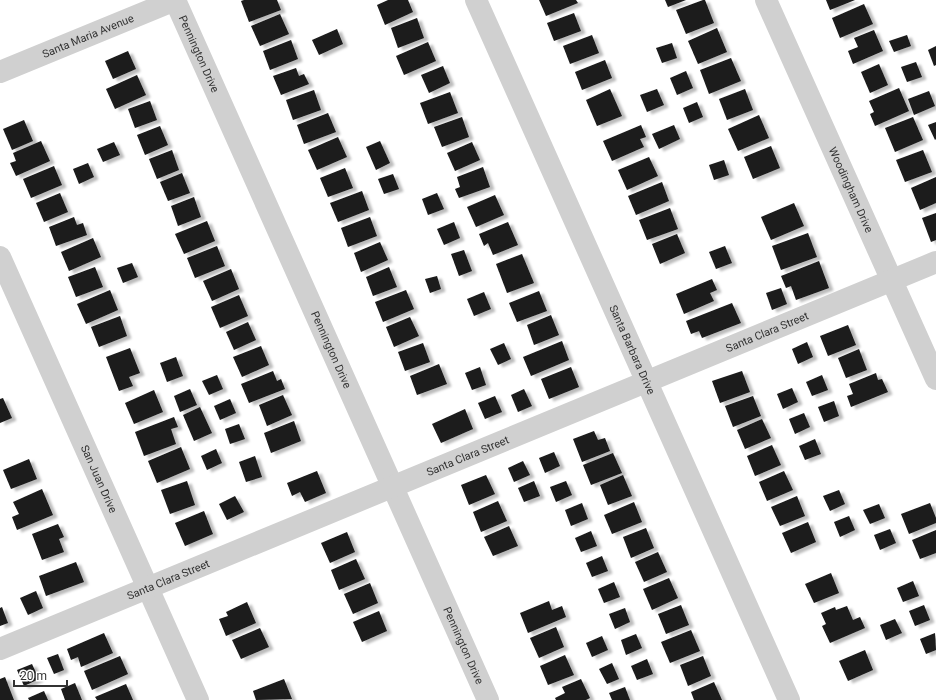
<svg xmlns="http://www.w3.org/2000/svg" width="936" height="700" font-family="Roboto,sans-serif">
  <defs>
    <filter id="shadow"><feDropShadow dx="4.5" dy="2.5" stdDeviation="1" flood-color="#0004"/></filter>
  </defs>
  <rect width="100%" height="100%" fill="#fff"/>
  <!-- building -->
  <g fill="#1a1a1a" filter="url(#shadow)">
    <path d="M 244,0 L 277,0 L 281,10 L 249,22 L 241,1 Z"/>
    <path d="M 388,0 L 408,0 L 413,12 L 385,25 L 377,5 Z"/>
    <path d="M 539,0 L 576,0 L 578,3 L 546,16 Z"/>
    <path d="M 665,0 L 686,0 L 668,7 Z"/>
    <path d="M 703,0 L 705,0 L 714,23 L 686,34 L 676,10 Z"/>
    <path d="M 826,0 L 855,0 L 830,10 Z"/>
    <path d="M 864,4 L 873,24 L 840,38 L 832,18 Z"/>
    <path d="M 574,13 L 581,31 L 554,41 L 547,23 Z"/>
    <path d="M 280,14 L 289,34 L 260,46 L 251,26 Z"/>
    <path d="M 417,18 L 424,38 L 398,48 L 391,28 Z"/>
    <path d="M 717,28 L 727,52 L 698,64 L 688,41 Z"/>
    <path d="M 337,29 L 343,44 L 319,55 L 312,40 Z"/>
    <path d="M 874,30 L 883,51 L 853,64 L 848,51 L 858,47 L 854,38 Z"/>
    <path d="M 592,35 L 599,53 L 570,64 L 563,46 Z"/>
    <path d="M 907,35 L 911,46 L 894,52 L 889,41 Z"/>
    <path d="M 291,40 L 298,59 L 270,70 L 263,51 Z"/>
    <path d="M 428,42 L 436,61 L 404,75 L 396,56 Z"/>
    <path d="M 672,43 L 677,58 L 662,63 L 656,48 Z"/>
    <path d="M 936,46 L 936,65 L 934,66 L 928,50 Z"/>
    <path d="M 128,51 L 136,69 L 113,79 L 105,61 Z"/>
    <path d="M 731,58 L 741,81 L 709,94 L 700,70 Z"/>
    <path d="M 605,60 L 612,78 L 582,90 L 575,72 Z"/>
    <path d="M 916,62 L 922,77 L 907,82 L 901,67 Z"/>
    <path d="M 879,64 L 888,85 L 870,93 L 861,72 Z"/>
    <path d="M 443,66 L 450,83 L 429,93 L 421,75 Z"/>
    <path d="M 296,68 L 299,76 L 304,74 L 309,84 L 281,95 L 273,76 Z"/>
    <path d="M 686,71 L 693,88 L 677,95 L 670,78 Z"/>
    <path d="M 137,75 L 146,95 L 115,109 L 106,89 Z"/>
    <path d="M 899,88 L 909,111 L 875,126 L 870,114 L 874,112 L 869,101 Z"/>
    <path d="M 610,89 L 622,116 L 597,126 L 586,100 Z"/>
    <path d="M 657,89 L 664,105 L 647,112 L 640,95 Z"/>
    <path d="M 745,89 L 753,110 L 727,120 L 719,99 Z"/>
    <path d="M 314,90 L 321,110 L 293,120 L 286,100 Z"/>
    <path d="M 929,91 L 935,106 L 914,115 L 908,99 Z"/>
    <path d="M 450,92 L 458,113 L 428,124 L 420,103 Z"/>
    <path d="M 150,101 L 157,120 L 135,128 L 128,109 Z"/>
    <path d="M 697,102 L 703,117 L 689,123 L 683,108 Z"/>
    <path d="M 328,113 L 336,132 L 304,144 L 297,125 Z"/>
    <path d="M 759,115 L 769,138 L 738,151 L 728,129 Z"/>
    <path d="M 462,117 L 469,137 L 442,147 L 434,127 Z"/>
    <path d="M 913,117 L 923,140 L 895,152 L 885,128 Z"/>
    <path d="M 24,120 L 33,141 L 12,150 L 3,129 Z"/>
    <path d="M 936,122 L 936,139 L 935,140 L 928,125 Z"/>
    <path d="M 641,125 L 646,137 L 640,139 L 644,147 L 612,161 L 603,141 Z"/>
    <path d="M 674,125 L 680,139 L 659,149 L 652,134 Z"/>
    <path d="M 160,126 L 168,145 L 145,155 L 137,135 Z"/>
    <path d="M 338,137 L 347,157 L 317,170 L 308,150 Z"/>
    <path d="M 41,141 L 50,161 L 16,176 L 10,163 L 16,161 L 13,153 Z"/>
    <path d="M 380,141 L 390,163 L 376,170 L 366,147 Z"/>
    <path d="M 114,142 L 120,155 L 103,162 L 97,149 Z"/>
    <path d="M 472,142 L 480,160 L 455,171 L 447,153 Z"/>
    <path d="M 771,146 L 780,168 L 753,179 L 744,157 Z"/>
    <path d="M 172,150 L 179,170 L 157,179 L 149,159 Z"/>
    <path d="M 923,150 L 932,172 L 905,182 L 896,160 Z"/>
    <path d="M 649,157 L 658,176 L 627,190 L 618,170 Z"/>
    <path d="M 724,160 L 729,175 L 714,180 L 709,165 Z"/>
    <path d="M 88,163 L 94,177 L 79,184 L 73,169 Z"/>
    <path d="M 54,166 L 62,185 L 31,198 L 23,179 Z"/>
    <path d="M 483,167 L 490,187 L 459,198 L 455,189 L 460,187 L 457,177 Z"/>
    <path d="M 345,168 L 353,188 L 328,197 L 320,178 Z"/>
    <path d="M 182,173 L 190,193 L 168,201 L 160,182 Z"/>
    <path d="M 393,174 L 399,189 L 384,194 L 378,179 Z"/>
    <path d="M 936,177 L 936,203 L 920,210 L 911,188 Z"/>
    <path d="M 662,182 L 669,201 L 636,215 L 628,196 Z"/>
    <path d="M 362,191 L 369,210 L 338,222 L 330,203 Z"/>
    <path d="M 60,193 L 68,212 L 44,222 L 36,203 Z"/>
    <path d="M 437,193 L 444,209 L 428,215 L 422,199 Z"/>
    <path d="M 495,195 L 504,215 L 476,227 L 467,207 Z"/>
    <path d="M 194,197 L 201,217 L 178,226 L 171,206 Z"/>
    <path d="M 794,203 L 804,226 L 771,240 L 761,217 Z"/>
    <path d="M 670,208 L 678,229 L 647,240 L 639,220 Z"/>
    <path d="M 936,213 L 936,240 L 931,242 L 922,218 Z"/>
    <path d="M 74,217 L 77,225 L 83,223 L 87,235 L 56,246 L 49,227 Z"/>
    <path d="M 370,217 L 377,236 L 348,247 L 341,228 Z"/>
    <path d="M 207,221 L 215,241 L 184,254 L 175,234 Z"/>
    <path d="M 454,222 L 460,238 L 444,245 L 437,229 Z"/>
    <path d="M 508,222 L 518,245 L 493,255 L 488,243 L 484,246 L 479,234 Z"/>
    <path d="M 808,233 L 817,257 L 781,270 L 772,246 Z"/>
    <path d="M 677,234 L 685,253 L 660,264 L 652,244 Z"/>
    <path d="M 93,238 L 101,257 L 69,271 L 61,252 Z"/>
    <path d="M 380,242 L 388,260 L 361,272 L 354,253 Z"/>
    <path d="M 217,246 L 225,266 L 195,278 L 187,258 Z"/>
    <path d="M 725,246 L 732,263 L 716,269 L 709,252 Z"/>
    <path d="M 464,250 L 472,271 L 459,276 L 451,254 Z"/>
    <path d="M 522,254 L 534,283 L 507,293 L 496,264 Z"/>
    <path d="M 819,261 L 829,288 L 796,300 L 791,286 L 786,288 L 781,276 Z"/>
    <path d="M 132,263 L 138,277 L 123,283 L 117,268 Z"/>
    <path d="M 95,267 L 103,287 L 76,297 L 68,277 Z"/>
    <path d="M 389,267 L 397,287 L 373,296 L 366,277 Z"/>
    <path d="M 231,269 L 239,289 L 212,301 L 203,281 Z"/>
    <path d="M 437,276 L 441,289 L 430,293 L 425,279 Z"/>
    <path d="M 712,279 L 717,290 L 710,293 L 714,301 L 684,314 L 676,294 Z"/>
    <path d="M 781,288 L 787,304 L 772,310 L 766,293 Z"/>
    <path d="M 110,290 L 118,310 L 86,324 L 77,304 Z"/>
    <path d="M 406,290 L 414,309 L 383,322 L 375,302 Z"/>
    <path d="M 539,291 L 547,311 L 517,322 L 509,303 Z"/>
    <path d="M 484,292 L 491,309 L 474,316 L 467,299 Z"/>
    <path d="M 239,295 L 248,316 L 220,328 L 211,307 Z"/>
    <path d="M 732,303 L 741,323 L 702,338 L 699,331 L 691,334 L 686,321 Z"/>
    <path d="M 551,315 L 559,335 L 534,345 L 527,325 Z"/>
    <path d="M 120,316 L 127,336 L 99,347 L 91,327 Z"/>
    <path d="M 410,317 L 419,336 L 394,347 L 386,327 Z"/>
    <path d="M 248,322 L 256,340 L 234,350 L 226,332 Z"/>
    <path d="M 848,325 L 856,345 L 828,356 L 820,336 Z"/>
    <path d="M 562,341 L 569,360 L 531,376 L 523,357 Z"/>
    <path d="M 807,342 L 813,357 L 798,364 L 792,349 Z"/>
    <path d="M 423,343 L 430,362 L 405,371 L 398,352 Z"/>
    <path d="M 504,343 L 511,359 L 498,365 L 490,349 Z"/>
    <path d="M 261,346 L 269,365 L 242,377 L 233,357 Z"/>
    <path d="M 130,348 L 140,373 L 129,377 L 133,386 L 119,391 L 106,357 Z"/>
    <path d="M 859,349 L 867,370 L 846,378 L 838,358 Z"/>
    <path d="M 176,357 L 183,376 L 167,382 L 160,363 Z"/>
    <path d="M 439,364 L 447,384 L 417,395 L 410,376 Z"/>
    <path d="M 480,367 L 486,385 L 472,390 L 465,373 Z"/>
    <path d="M 571,367 L 579,387 L 549,399 L 541,379 Z"/>
    <path d="M 273,371 L 277,381 L 281,379 L 285,389 L 249,403 L 241,384 Z"/>
    <path d="M 742,371 L 750,392 L 720,403 L 712,381 Z"/>
    <path d="M 876,373 L 878,380 L 882,379 L 888,392 L 851,407 L 847,396 L 853,394 L 849,384 Z"/>
    <path d="M 217,375 L 223,389 L 209,395 L 202,381 Z"/>
    <path d="M 822,375 L 828,390 L 812,396 L 806,382 Z"/>
    <path d="M 792,388 L 798,402 L 783,409 L 777,394 Z"/>
    <path d="M 190,389 L 197,405 L 180,412 L 174,396 Z"/>
    <path d="M 524,389 L 532,406 L 518,412 L 511,395 Z"/>
    <path d="M 154,390 L 163,412 L 134,424 L 125,403 Z"/>
    <path d="M 283,395 L 292,415 L 267,426 L 259,405 Z"/>
    <path d="M 495,396 L 502,412 L 485,419 L 478,403 Z"/>
    <path d="M 753,396 L 761,416 L 733,427 L 725,406 Z"/>
    <path d="M 3,398 L 12,418 L 0,423 L 0,399 Z"/>
    <path d="M 230,399 L 236,413 L 220,420 L 214,406 Z"/>
    <path d="M 834,401 L 839,416 L 824,422 L 818,407 Z"/>
    <path d="M 200,407 L 212,433 L 194,441 L 183,415 Z"/>
    <path d="M 465,409 L 473,429 L 441,443 L 432,424 Z"/>
    <path d="M 804,413 L 810,427 L 795,434 L 789,419 Z"/>
    <path d="M 174,417 L 178,427 L 171,429 L 176,444 L 144,456 L 135,432 Z"/>
    <path d="M 762,419 L 771,438 L 745,449 L 737,430 Z"/>
    <path d="M 294,421 L 301,441 L 271,453 L 264,433 Z"/>
    <path d="M 239,424 L 245,439 L 230,444 L 225,429 Z"/>
    <path d="M 594,431 L 598,440 L 605,438 L 610,451 L 582,462 L 573,439 Z"/>
    <path d="M 815,439 L 821,454 L 805,460 L 799,446 Z"/>
    <path d="M 772,445 L 781,465 L 755,476 L 747,456 Z"/>
    <path d="M 181,447 L 190,469 L 157,483 L 148,461 Z"/>
    <path d="M 216,449 L 222,463 L 207,470 L 201,456 Z"/>
    <path d="M 554,452 L 560,466 L 545,473 L 539,458 Z"/>
    <path d="M 613,453 L 622,473 L 591,485 L 583,465 Z"/>
    <path d="M 255,456 L 262,477 L 246,482 L 239,462 Z"/>
    <path d="M 29,459 L 37,479 L 11,489 L 3,470 Z"/>
    <path d="M 523,461 L 530,475 L 514,482 L 508,468 Z"/>
    <path d="M 317,471 L 326,493 L 305,502 L 300,492 L 292,496 L 287,483 Z"/>
    <path d="M 784,471 L 793,490 L 767,501 L 759,482 Z"/>
    <path d="M 486,475 L 495,494 L 469,505 L 461,485 Z"/>
    <path d="M 623,475 L 632,496 L 608,505 L 600,485 Z"/>
    <path d="M 187,481 L 195,505 L 170,514 L 161,490 Z"/>
    <path d="M 534,481 L 540,496 L 524,502 L 518,488 Z"/>
    <path d="M 566,481 L 572,495 L 556,502 L 550,487 Z"/>
    <path d="M 42,489 L 53,515 L 17,530 L 12,517 L 19,514 L 13,502 Z"/>
    <path d="M 839,490 L 845,504 L 830,511 L 823,496 Z"/>
    <path d="M 235,496 L 244,512 L 227,520 L 219,504 Z"/>
    <path d="M 797,496 L 805,516 L 780,526 L 771,507 Z"/>
    <path d="M 498,501 L 507,521 L 481,532 L 473,512 Z"/>
    <path d="M 634,502 L 642,522 L 612,534 L 604,515 Z"/>
    <path d="M 582,503 L 588,519 L 571,526 L 565,510 Z"/>
    <path d="M 930,503 L 936,518 L 936,523 L 909,534 L 901,514 Z"/>
    <path d="M 879,504 L 885,518 L 870,524 L 863,510 Z"/>
    <path d="M 204,511 L 213,534 L 185,546 L 175,523 Z"/>
    <path d="M 849,516 L 855,530 L 840,537 L 834,522 Z"/>
    <path d="M 808,522 L 816,542 L 791,553 L 782,533 Z"/>
    <path d="M 58,524 L 64,537 L 59,539 L 64,552 L 42,560 L 32,534 Z"/>
    <path d="M 509,526 L 518,546 L 493,556 L 484,537 Z"/>
    <path d="M 646,528 L 654,548 L 631,558 L 623,537 Z"/>
    <path d="M 890,529 L 896,543 L 880,550 L 874,535 Z"/>
    <path d="M 936,530 L 936,553 L 920,559 L 912,540 Z"/>
    <path d="M 591,531 L 597,546 L 581,552 L 575,538 Z"/>
    <path d="M 347,532 L 355,552 L 330,563 L 321,543 Z"/>
    <path d="M 658,552 L 667,572 L 644,582 L 635,562 Z"/>
    <path d="M 602,556 L 608,571 L 592,577 L 586,563 Z"/>
    <path d="M 356,559 L 365,579 L 339,590 L 331,570 Z"/>
    <path d="M 76,562 L 84,582 L 46,596 L 39,576 Z"/>
    <path d="M 831,573 L 839,593 L 814,603 L 805,584 Z"/>
    <path d="M 669,578 L 678,598 L 652,610 L 643,589 Z"/>
    <path d="M 913,581 L 919,596 L 903,602 L 897,588 Z"/>
    <path d="M 614,582 L 620,597 L 604,603 L 598,589 Z"/>
    <path d="M 370,583 L 378,603 L 353,614 L 344,594 Z"/>
    <path d="M 36,591 L 43,608 L 28,615 L 20,598 Z"/>
    <path d="M 549,601 L 552,610 L 562,606 L 566,617 L 528,633 L 520,613 Z"/>
    <path d="M 247,602 L 256,623 L 226,636 L 219,619 L 228,616 L 226,612 Z"/>
    <path d="M 681,605 L 689,625 L 666,634 L 658,614 Z"/>
    <path d="M 924,605 L 930,620 L 915,626 L 909,611 Z"/>
    <path d="M 847,606 L 853,620 L 860,617 L 865,628 L 830,643 L 822,626 L 826,624 L 821,613 L 835,607 L 836,610 Z"/>
    <path d="M 2,607 L 8,623 L 0,626 L 0,608 Z"/>
    <path d="M 625,608 L 630,622 L 615,629 L 609,614 Z"/>
    <path d="M 379,611 L 387,631 L 362,642 L 353,622 Z"/>
    <path d="M 895,619 L 902,633 L 886,640 L 880,625 Z"/>
    <path d="M 556,627 L 564,647 L 539,658 L 530,638 Z"/>
    <path d="M 260,628 L 269,647 L 241,659 L 232,640 Z"/>
    <path d="M 691,630 L 700,651 L 670,663 L 661,642 Z"/>
    <path d="M 104,633 L 113,653 L 81,667 L 78,657 L 71,660 L 67,649 Z"/>
    <path d="M 935,633 L 936,650 L 926,654 L 920,639 Z"/>
    <path d="M 636,634 L 642,648 L 626,655 L 621,640 Z"/>
    <path d="M 602,636 L 608,650 L 592,657 L 586,643 Z"/>
    <path d="M 865,650 L 873,670 L 848,681 L 839,661 Z"/>
    <path d="M 58,654 L 64,670 L 54,674 L 47,658 Z"/>
    <path d="M 565,655 L 574,675 L 548,685 L 540,666 Z"/>
    <path d="M 120,656 L 128,674 L 92,690 L 84,671 Z"/>
    <path d="M 703,656 L 711,676 L 688,686 L 680,665 Z"/>
    <path d="M 647,659 L 653,674 L 637,680 L 631,666 Z"/>
    <path d="M 612,663 L 619,679 L 607,684 L 599,669 Z"/>
    <path d="M 32,664 L 39,679 L 24,686 L 17,670 Z"/>
    <path d="M 5,677 L 14,700 L 0,700 L 0,679 Z"/>
    <path d="M 284,679 L 292,699 L 256,700 L 253,691 Z"/>
    <path d="M 581,679 L 590,698 L 586,700 L 556,700 L 555,698 L 565,693 L 562,687 Z"/>
    <path d="M 714,682 L 722,700 L 694,700 L 691,692 Z"/>
    <path d="M 75,683 L 82,700 L 65,700 L 61,689 Z"/>
    <path d="M 126,684 L 133,700 L 97,700 L 95,697 Z"/>
    <path d="M 625,687 L 630,700 L 612,700 L 609,693 Z"/>
    <path d="M 44,691 L 48,700 L 29,700 L 28,698 Z"/>
  </g>
  <g fill="none" stroke-linecap="round" stroke-linejoin="round">
    <!-- minor -->
    <g stroke="#d0d0d0" stroke-width="22">
      <path id="s1" d="M 175,0 L 488,700"/>
      <path id="s2" d="M 476,0 L 789,700"/>
      <path id="s3" d="M 766,0 L 936,379"/>
      <path id="s4" d="M 0,72 L 175,0"/>
      <path id="s5" d="M 0,257 L 198,700"/>
      <path id="s6" d="M 0,649 L 936,262"/>
    </g>
  </g>
  <g text-anchor="middle" dominant-baseline="central" stroke-width="4" stroke-linejoin="round" paint-order="stroke">
    <!-- street labels -->
    <g font-size="11" fill="#333" stroke="#fff">
      <text stroke="none"><textPath href="#s4" startOffset="95">Santa Maria Avenue</textPath></text>
      <text stroke="none"><textPath href="#s1" startOffset="59">Pennington Drive</textPath></text>
      <text stroke="none"><textPath href="#s3" startOffset="208">Woodingham Drive</textPath></text>
      <text stroke="none"><textPath href="#s6" startOffset="830">Santa Clara Street</textPath></text>
      <text stroke="none"><textPath href="#s1" startOffset="383">Pennington Drive</textPath></text>
      <text stroke="none"><textPath href="#s2" startOffset="383">Santa Barbara Drive</textPath></text>
      <text stroke="none"><textPath href="#s6" startOffset="506">Santa Clara Street</textPath></text>
      <text stroke="none"><textPath href="#s5" startOffset="243">San Juan Drive</textPath></text>
      <text stroke="none"><textPath href="#s6" startOffset="182">Santa Clara Street</textPath></text>
      <text stroke="none"><textPath href="#s1" startOffset="707">Pennington Drive</textPath></text>
    </g>
  </g>
  <!-- scale -->
  <path d="M14 680v6h53v-6" fill="none" stroke="#333333" stroke-width="2"/>
  <text x="20" y="680" font-size="12" fill="#333333" stroke="#ffffff" stroke-width="3" paint-order="stroke">20 m</text>
</svg>
